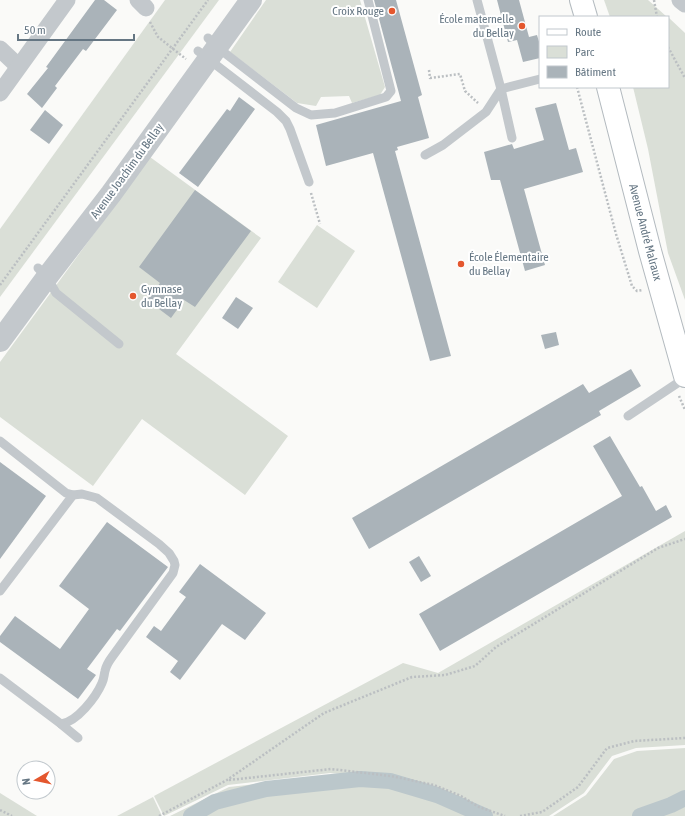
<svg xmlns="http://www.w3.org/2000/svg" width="685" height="816" font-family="'Asap Condensed',sans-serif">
  <rect width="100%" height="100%" fill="#fafaf8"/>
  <!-- green -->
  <g fill="#dadfd7">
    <path d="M 165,0 L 219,0 L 0,297 L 0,229 Z"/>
    <path d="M 266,0 L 360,0 L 385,87 L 380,95 L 352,103 L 349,96 L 321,97 L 316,106 L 297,103 L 230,52 Z"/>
    <path d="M 604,0 L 648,0 L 667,17 L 610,17 Z"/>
    <path d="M 668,17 L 685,33 L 685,300 L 668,253 L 648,149 L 633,87 L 668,87 Z"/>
    <path d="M 150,157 L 261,238 L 176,354 L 288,436 L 245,495 L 142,419 L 93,486 L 0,417 L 0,362 Z"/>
    <path d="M 317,225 L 355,251 L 317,308 L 278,282 Z"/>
    <path d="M 685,531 L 685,745 L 636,748 L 612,756 L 584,793 L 549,816 L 493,816 L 479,810 L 459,799 L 434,788 L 391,778 L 330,773 L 228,785 L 164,816 L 154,796 L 403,663 L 438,673 Z"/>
    <path d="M 685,748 L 685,816 L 553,816 L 586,795 L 614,759 L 637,751 Z"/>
    <path d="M 330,776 L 391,780 L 433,790 L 458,800 L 478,813 L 486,816 L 170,816 L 229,787 Z"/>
    <path d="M 0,793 L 37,816 L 0,816 Z"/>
    <path d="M 153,797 L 162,816 L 117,816 Z"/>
  </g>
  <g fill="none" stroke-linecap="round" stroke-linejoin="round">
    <!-- canal -->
    <g stroke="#bbc7cb" stroke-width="16">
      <path d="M 191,816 L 215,802 L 266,789 L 360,779 L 390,781 L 417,789 L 437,795 L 485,816"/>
      <path d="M 640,816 L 671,805 L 685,798"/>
    </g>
  </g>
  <!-- building -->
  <g fill="#aab3b9">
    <path d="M 95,0 L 104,0 L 117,10 L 86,51 L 83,49 L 55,86 L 57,88 L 42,108 L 27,94 L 48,68 L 46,67 Z"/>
    <path d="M 374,0 L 396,0 L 422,95 L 418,97 L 429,138 L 397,147 L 398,150 L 395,151 L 451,356 L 430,361 L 373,153 L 326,166 L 316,125 L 401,101 Z"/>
    <path d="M 497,0 L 519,0 L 529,37 L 537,35 L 540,45 L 540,58 L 523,62 L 517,40 L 508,42 Z"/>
    <path d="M 239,97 L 255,109 L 198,187 L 179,173 L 227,109 L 230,111 Z"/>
    <path d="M 556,103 L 569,150 L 576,148 L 583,172 L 524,189 L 545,265 L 525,271 L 500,180 L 491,180 L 484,152 L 512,144 L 514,149 L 544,140 L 535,108 Z"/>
    <path d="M 45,110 L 63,125 L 49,144 L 30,130 Z"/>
    <path d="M 195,190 L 251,231 L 195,307 L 184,300 L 171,318 L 147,300 L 160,283 L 139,267 Z"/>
    <path d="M 236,297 L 253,308 L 238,329 L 222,318 Z"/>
    <path d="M 556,332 L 559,345 L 545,349 L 541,335 Z"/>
    <path d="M 631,369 L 641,386 L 599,411 L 601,415 L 369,549 L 352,518 L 583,384 L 589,393 Z"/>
    <path d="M 610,436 L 640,487 L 642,486 L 656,511 L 666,505 L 672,517 L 440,651 L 419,614 L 622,496 L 593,446 Z"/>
    <path d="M 0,462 L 46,496 L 0,559 Z"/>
    <path d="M 107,522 L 168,567 L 120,631 L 117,629 L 87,669 L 96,675 L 78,699 L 0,642 L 0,636 L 15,616 L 60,649 L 89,609 L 59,586 Z"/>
    <path d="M 419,556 L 431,576 L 421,582 L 409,562 Z"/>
    <path d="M 200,564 L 266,613 L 245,640 L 222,624 L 180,680 L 170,672 L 178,661 L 146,637 L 154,626 L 161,631 L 186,597 L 179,592 Z"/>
  </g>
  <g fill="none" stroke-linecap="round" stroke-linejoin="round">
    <!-- secondary casing -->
    <g stroke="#b3babf" stroke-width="24">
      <g id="secondary">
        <path d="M 581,0 L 586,17"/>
        <path id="s1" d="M 608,87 L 650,251 L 685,376"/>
      </g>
    </g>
    <!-- path -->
    <g stroke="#bbbfc2" stroke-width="2.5" stroke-dasharray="2 2" stroke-linecap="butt">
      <path d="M 654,0 L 657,17"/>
      <path d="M 150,22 L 158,37 L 186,59"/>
      <path d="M 668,47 L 685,78"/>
      <path d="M 429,70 L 430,78 L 460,74 L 465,91 L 478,103"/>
      <path d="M 577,87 L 616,234 L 632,286 L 637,291 L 643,290"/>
      <path d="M 311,193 L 320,224"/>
      <path d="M 0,285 L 208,0"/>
      <path d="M 679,396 L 685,410"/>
      <path d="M 229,780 L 331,769 L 391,776 L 434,785 L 461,796 L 479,807 L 505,816"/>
      <path d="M 0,810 L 12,816"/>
      <path d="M 159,816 L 227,780 L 324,713 L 412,677 L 445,675 L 475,666 L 496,647 L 658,548 L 685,539"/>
      <path d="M 520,816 L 542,812 L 578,787 L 607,748 L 634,741 L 685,738"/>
    </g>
    <!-- service -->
    <g stroke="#c3c8cc" stroke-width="9">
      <path d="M 477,0 L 501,89 L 512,138"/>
      <path d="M 208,38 L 217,47 L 296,108 L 311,115 L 335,113 L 386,97 L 391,91 L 368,0"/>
      <path d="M 198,51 L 277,112 L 286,121 L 290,129 L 309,182"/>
      <path d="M 425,155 L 443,145 L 486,112 L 501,89 L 540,79"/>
      <path d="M 38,268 L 47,277 L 56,293 L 119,344"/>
      <path d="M 628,416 L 685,378"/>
      <path d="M 0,441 L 66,493 L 73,495 L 82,494 L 97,498 L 159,544 L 169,553 L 174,561 L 175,565 L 173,573 L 112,657 C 109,661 106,666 105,671 C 104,675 104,679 102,683 C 96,697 77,722 61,724"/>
      <path d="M 0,591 L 73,495"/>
      <path d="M 0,678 L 61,724 L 78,738"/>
    </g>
    <!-- minor -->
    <g stroke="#c3c8cc" stroke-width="17">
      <path d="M 138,0 L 146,8"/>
      <path d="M 680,0 L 685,4"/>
      <path d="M 0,49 L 18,66"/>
      <path d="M 0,93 L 67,0"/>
    </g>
    <!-- tertiary -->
    <path stroke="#c3c8cc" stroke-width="22" d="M 0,341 L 47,277 L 111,194 L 251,0"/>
    <!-- secondary -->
    <use href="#secondary" stroke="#fff" stroke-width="22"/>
  </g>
  <!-- markers -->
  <g fill="#e4572e" stroke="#fff" stroke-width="1.5">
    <circle cx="392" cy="11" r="4"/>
    <circle cx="522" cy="26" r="4"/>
    <circle cx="461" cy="264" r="4"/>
    <circle cx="133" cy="296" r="4"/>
  </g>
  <g text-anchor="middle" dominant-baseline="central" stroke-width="4" stroke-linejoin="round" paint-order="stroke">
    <!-- poi labels -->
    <g font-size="12" fill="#657683" stroke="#fff" text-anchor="end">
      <text x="384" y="11">Croix Rouge</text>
      <text x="514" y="19">École maternelle<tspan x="514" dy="14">du Bellay</tspan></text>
      <text x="469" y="257" text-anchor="start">École Élementaire<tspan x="469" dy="14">du Bellay</tspan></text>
      <text x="141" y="289" text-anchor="start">Gymnase<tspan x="141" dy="14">du Bellay</tspan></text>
    </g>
    <!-- street labels -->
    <g font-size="12" fill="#657683" stroke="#fff">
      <text transform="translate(127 171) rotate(-54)">Avenue Joachim du Bellay</text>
      <text stroke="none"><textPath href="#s1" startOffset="150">Avenue André Malraux</textPath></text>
    </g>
  </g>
  <!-- legend -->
  <rect x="539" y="16" width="130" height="72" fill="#ffffff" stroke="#c1c8cd"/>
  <rect x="547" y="29" width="20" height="6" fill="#ffffff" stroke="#c1c8cd"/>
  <text x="575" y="36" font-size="12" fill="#657683">Route</text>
  <rect x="547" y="46" width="20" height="12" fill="#dadfd7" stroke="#c1c8cd"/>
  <text x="575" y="56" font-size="12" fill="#657683">Parc</text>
  <rect x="547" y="66" width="20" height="12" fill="#aab3b9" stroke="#c1c8cd"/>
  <text x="575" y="76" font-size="12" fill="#657683">Bâtiment</text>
  <!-- north arrow -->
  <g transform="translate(36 780) rotate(261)"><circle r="19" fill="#ffffff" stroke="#c1c8cd"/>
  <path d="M0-3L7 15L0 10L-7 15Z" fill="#e4572e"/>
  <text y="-6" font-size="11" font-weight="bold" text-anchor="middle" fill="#657683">N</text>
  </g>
  <!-- scale -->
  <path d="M18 34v6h116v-6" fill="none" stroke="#657683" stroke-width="2"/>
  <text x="24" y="34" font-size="12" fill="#657683" stroke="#ffffff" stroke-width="3" paint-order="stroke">50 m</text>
</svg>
